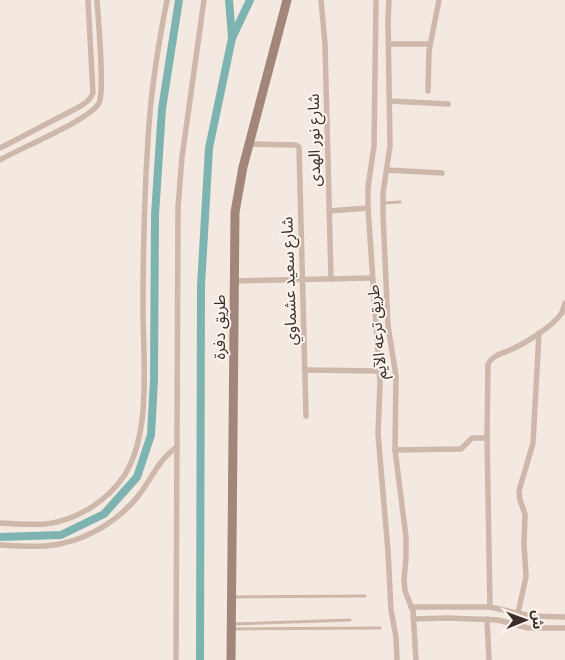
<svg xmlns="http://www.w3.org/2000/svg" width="565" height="660" font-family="'Roboto Condensed','Noto Sans Arabic',sans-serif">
  <rect width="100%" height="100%" fill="#f4e9e0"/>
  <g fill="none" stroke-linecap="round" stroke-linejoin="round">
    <!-- canal -->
    <g stroke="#7db3b0" stroke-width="8">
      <path d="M 233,36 L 250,0"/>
      <path d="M 0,537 L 61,535 L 104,514 L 137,477 L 151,435 L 154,380 L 155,215 L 162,109 L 179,0"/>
      <path d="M 200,660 L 201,286 L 209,148 L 232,38 L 229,0"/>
    </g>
    <!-- service -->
    <g stroke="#ceb7ab" stroke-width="3">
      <path d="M 383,203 L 400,202"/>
      <path d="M 232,597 L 365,596"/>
      <path d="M 232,624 L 350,620"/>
      <path d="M 232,629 L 380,628"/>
    </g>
    <!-- minor -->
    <g stroke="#ceb7ab" stroke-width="5.5">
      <path d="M 321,0 L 325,44 L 331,279"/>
      <path d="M 376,0 L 374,146 L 368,187 L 368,208 L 380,383 L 378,434 L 388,551 L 391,610 L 396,637 L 397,660"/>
      <path d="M 389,0 L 388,19 L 390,146 L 383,193 L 383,215 L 388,326 L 396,376 L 395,450 L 406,537 L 406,558 L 404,580 L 405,591 L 413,611 L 416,660"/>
      <path d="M 389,44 L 430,44"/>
      <path d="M 428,91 L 429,51 L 439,0"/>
      <path d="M 390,101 L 448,104"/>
      <path d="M 248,144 L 296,145 L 299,147 L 306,416"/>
      <path d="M 0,148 L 79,107 C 86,103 90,100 93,93 L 88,0"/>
      <path d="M 0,160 C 20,148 90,120 99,103 C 105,91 98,18 97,0"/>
      <path d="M 387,170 L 442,173"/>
      <path d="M 329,211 L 368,208"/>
      <path d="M 234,281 L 372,278"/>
      <path d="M 305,370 L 379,371"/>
      <path d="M 395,450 L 461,449 L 472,438 L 487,438"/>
      <path d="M 0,523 C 15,524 30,525 45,524 C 76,521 107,501 124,476 C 152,433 143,359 143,309 C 143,264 144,218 146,173 C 148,142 149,109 154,78 C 157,52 162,26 167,0"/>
      <path d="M 0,545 C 15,546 31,547 46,546 C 82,543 117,523 139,495 C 152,478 159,459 177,447"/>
      <path d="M 411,607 L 490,607 L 531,616 L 565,617"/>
      <path d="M 490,607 L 487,438 L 488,364 C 493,355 501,354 510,350 C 524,344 552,327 561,314 C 563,311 564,307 565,303"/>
      <path d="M 518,613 L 526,577 L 524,544 L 525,514 L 520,500 L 519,491 L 533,443 L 539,333"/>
      <path d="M 413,619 L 448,618 L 498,620 L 528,628 L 565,628"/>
      <path d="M 487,619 L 489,660"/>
      <path d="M 176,660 L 178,207 L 182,157 L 204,0"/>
    </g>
    <!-- secondary -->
    <path stroke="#a2867c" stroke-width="9" d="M 231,660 L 235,212 L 243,167 L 287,0"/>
  </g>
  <g text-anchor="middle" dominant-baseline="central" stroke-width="4" stroke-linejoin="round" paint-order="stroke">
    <!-- street labels -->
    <g font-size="16" fill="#3b2e2a" stroke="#fbf4ed">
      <text transform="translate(314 140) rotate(-91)">شارع نور الهدى</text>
      <text transform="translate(289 281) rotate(-92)">شارع سعيد عشماوي</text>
      <text transform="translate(219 327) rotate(-90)">طريق دفرة</text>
      <text transform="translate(377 332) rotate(-95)">طريق ترعه الآيم</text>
    </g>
  </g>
  <!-- north arrow -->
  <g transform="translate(525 620) rotate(89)" stroke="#fbf4ed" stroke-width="4" paint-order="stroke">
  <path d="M0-4L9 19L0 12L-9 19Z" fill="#3b2e2a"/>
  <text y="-8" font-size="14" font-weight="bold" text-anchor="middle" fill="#3b2e2a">ش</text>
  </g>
</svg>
